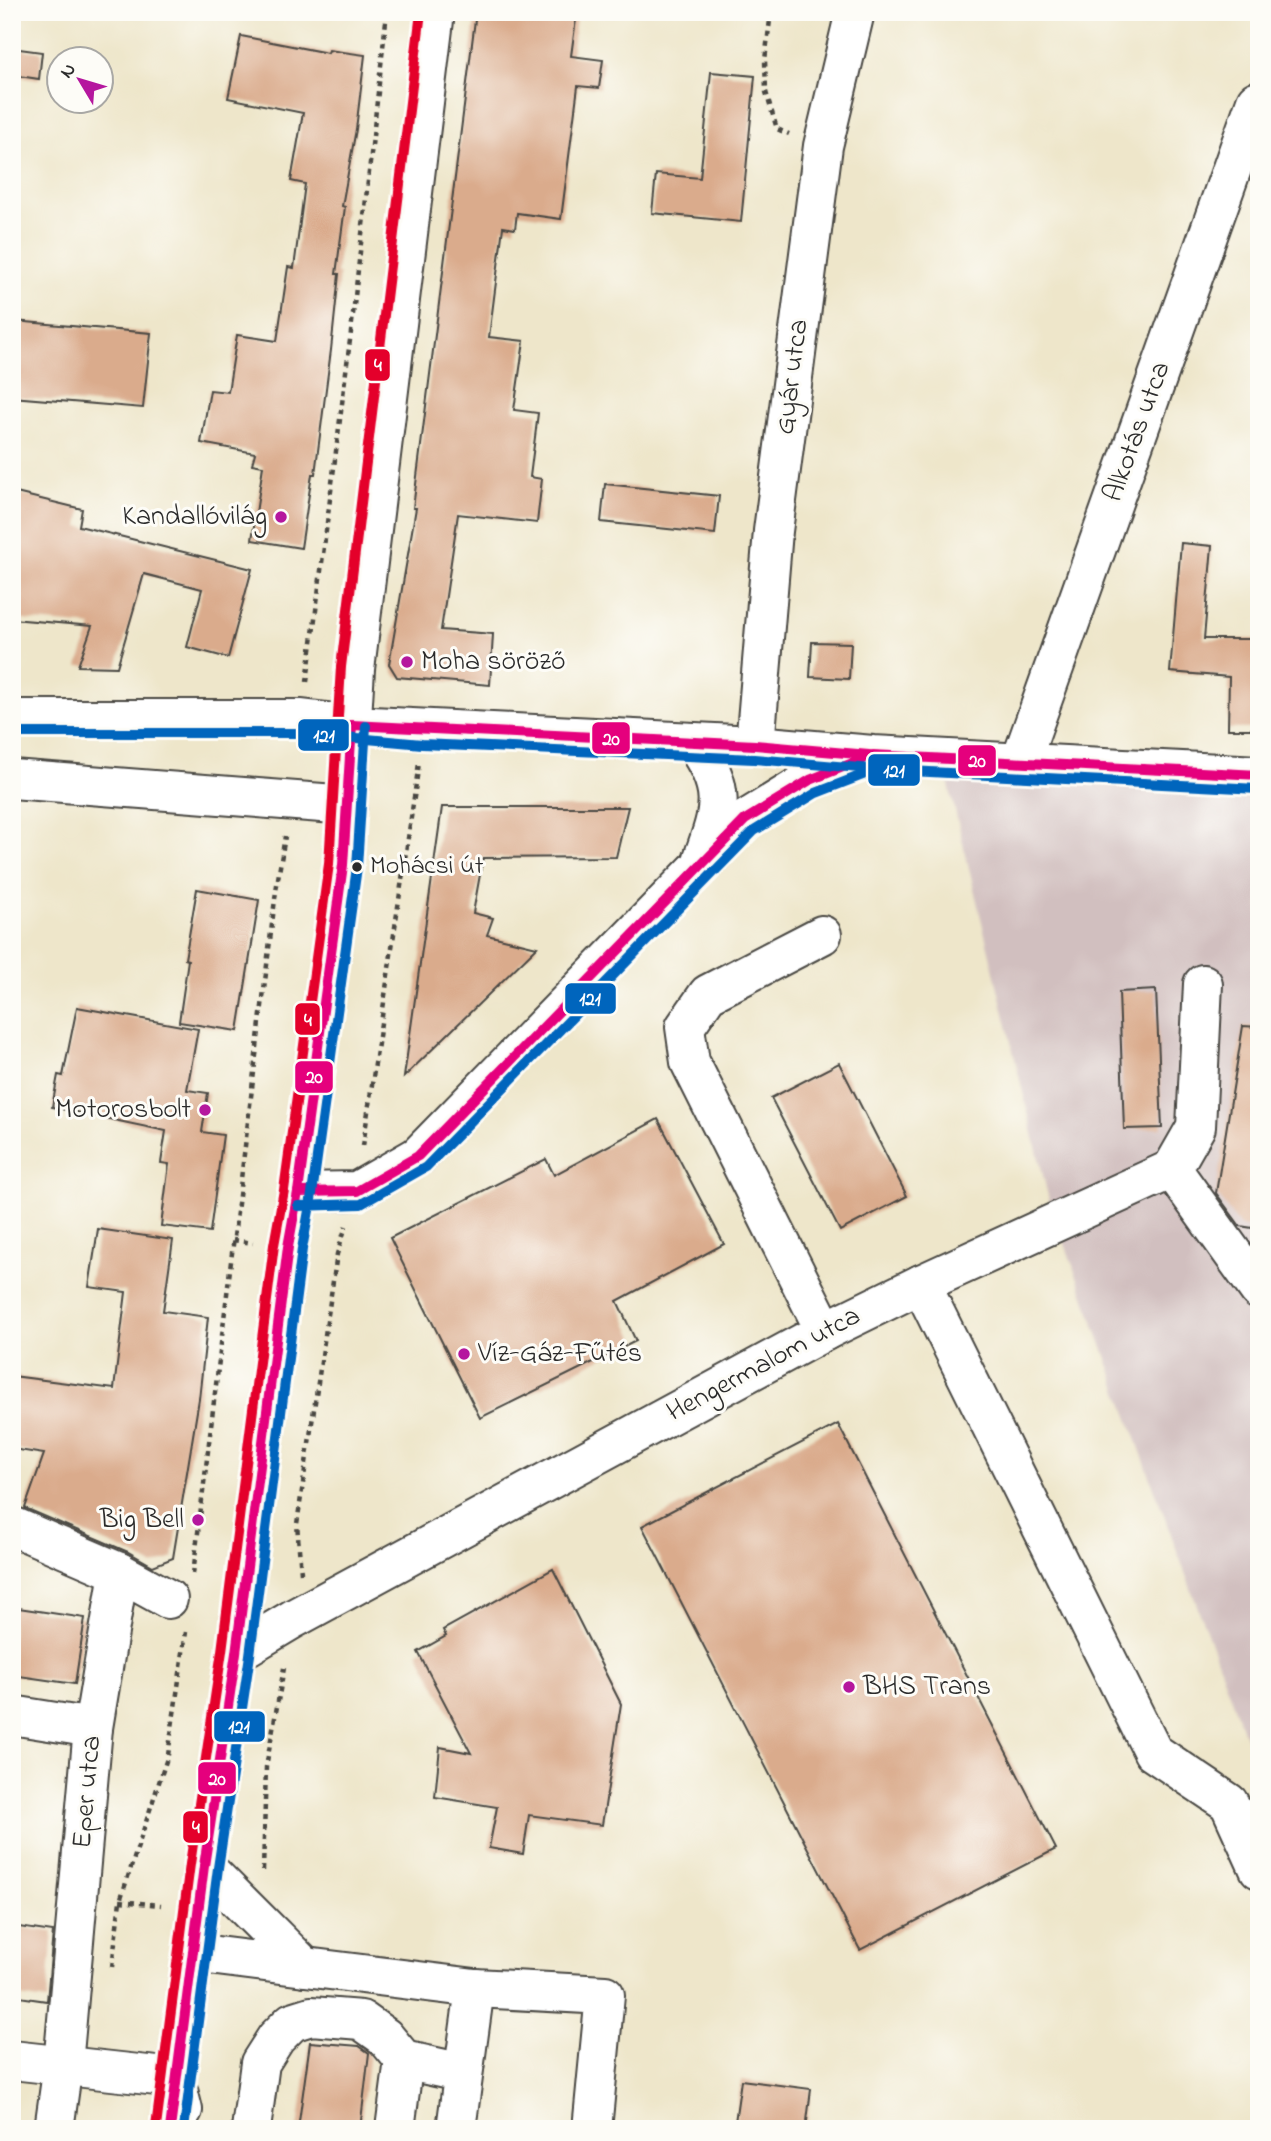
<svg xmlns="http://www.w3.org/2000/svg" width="1271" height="2141" font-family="'Indie Flower',sans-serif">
  <rect width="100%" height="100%" fill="#fdfcf7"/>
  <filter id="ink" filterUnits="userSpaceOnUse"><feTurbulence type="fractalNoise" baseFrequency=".0143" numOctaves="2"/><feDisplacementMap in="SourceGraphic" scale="14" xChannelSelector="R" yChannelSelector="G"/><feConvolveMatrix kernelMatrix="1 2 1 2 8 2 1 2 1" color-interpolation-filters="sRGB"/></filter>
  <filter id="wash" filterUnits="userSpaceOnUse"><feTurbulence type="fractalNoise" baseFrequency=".00686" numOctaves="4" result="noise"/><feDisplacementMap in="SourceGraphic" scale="28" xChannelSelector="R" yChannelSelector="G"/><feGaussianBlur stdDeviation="1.57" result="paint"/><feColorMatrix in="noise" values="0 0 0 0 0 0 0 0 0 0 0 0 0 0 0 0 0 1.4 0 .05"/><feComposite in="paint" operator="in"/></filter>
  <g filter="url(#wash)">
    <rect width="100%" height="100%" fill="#eee6ca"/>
    <!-- industrial -->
    <path fill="#d1bfbf" d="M 941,752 L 1259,764 L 1259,1775 L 1049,1200 Z"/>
    <g id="blocks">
      <!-- building -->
      <g fill="#daab8c">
        <path d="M 476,12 L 577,12 L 571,56 L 603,60 L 599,88 L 578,86 L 561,219 L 517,213 L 515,229 L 503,227 L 489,337 L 524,341 L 514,410 L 538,413 L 530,477 L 542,479 L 537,523 L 458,514 L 441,630 L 493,634 L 490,685 L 397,677 L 389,664 L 416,508 L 413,508 Z"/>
        <path d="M 241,36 L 328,53 L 329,50 L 365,55 L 356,129 L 342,206 L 345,207 L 336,274 L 339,274 L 331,350 L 315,474 L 312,474 L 301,548 L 252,540 L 263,466 L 252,464 L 255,453 L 201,443 L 210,390 L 228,392 L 237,335 L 277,341 L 288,267 L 294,268 L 305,184 L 291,181 L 303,113 L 228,98 Z"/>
        <path d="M 12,48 L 42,52 L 39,79 L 12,75 Z"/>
        <path d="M 711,72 L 755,76 L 741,222 L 652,213 L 656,174 L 700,178 Z"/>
        <path d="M 14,321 L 151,333 L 143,408 L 12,397 Z"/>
        <path d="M 605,484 L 719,496 L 715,534 L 601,522 Z"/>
        <path d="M 12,492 L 82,509 L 79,526 L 252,569 L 228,658 L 187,647 L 202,589 L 144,574 L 117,667 L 78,666 L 92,626 L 12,619 Z"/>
        <path d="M 1181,543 L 1212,546 L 1204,639 L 1259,639 L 1259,729 L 1228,729 L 1229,677 L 1170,672 Z"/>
        <path d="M 812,642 L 851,643 L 849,679 L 810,677 Z"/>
        <path d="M 442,807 L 628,807 L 616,857 L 483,858 L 473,913 L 493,918 L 487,935 L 537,947 L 404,1077 Z"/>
        <path d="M 197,889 L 259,900 L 238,1031 L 179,1022 L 188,960 L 185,959 Z"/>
        <path d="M 1156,990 L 1162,1128 L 1124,1129 L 1119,992 Z"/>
        <path d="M 77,1007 L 198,1029 L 187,1090 L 208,1093 L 202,1132 L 223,1135 L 210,1232 L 161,1226 L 169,1164 L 161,1163 L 166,1131 L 52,1107 L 58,1075 L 63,1076 Z"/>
        <path d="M 1243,1026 L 1259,1027 L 1259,1229 L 1240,1226 L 1216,1193 Z"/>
        <path d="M 839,1063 L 907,1196 L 840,1231 L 771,1098 Z"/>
        <path d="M 658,1119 L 724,1244 L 617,1301 L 636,1341 L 480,1418 L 390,1238 L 546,1159 L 554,1175 Z"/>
        <path d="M 98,1229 L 173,1240 L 163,1311 L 208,1317 L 199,1399 L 173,1558 L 153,1566 L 128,1552 L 25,1508 L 44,1454 L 12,1449 L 12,1376 L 114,1389 L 126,1292 L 89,1287 Z"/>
        <path d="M 838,1424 L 1056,1849 L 860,1950 L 642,1526 Z"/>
        <path d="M 553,1569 L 621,1704 L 602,1825 L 529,1815 L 523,1854 L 489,1848 L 497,1807 L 435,1797 L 440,1747 L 471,1753 L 418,1652 L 446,1636 L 443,1630 Z"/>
        <path d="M 12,1607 L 85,1618 L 75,1684 L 12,1675 Z"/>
        <path d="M 12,1926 L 53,1932 L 47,2001 L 12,1996 Z"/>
        <path d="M 310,2042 L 359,2046 L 369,2053 L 360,2129 L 298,2129 Z"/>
        <path d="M 741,2080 L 811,2089 L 806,2129 L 734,2129 Z"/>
      </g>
    </g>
  </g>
  <g filter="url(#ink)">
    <use href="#blocks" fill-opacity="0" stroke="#484743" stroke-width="2"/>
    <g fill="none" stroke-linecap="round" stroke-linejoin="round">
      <!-- minor casing -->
      <g stroke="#484743" stroke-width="42">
        <g id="minor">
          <path d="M 12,719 L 302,719 L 352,725"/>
          <path d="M 755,745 L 773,531 L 823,146 L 855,12"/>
          <path d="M 1020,763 L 1256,101"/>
          <path d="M 12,779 L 348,805"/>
          <path d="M 822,935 L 708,994 L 685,1027 L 690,1062 L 825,1331"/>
          <path d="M 1172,1169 L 1196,1127 L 1203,984"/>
          <path d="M 921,1284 L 1153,1752 L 1229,1803 L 1259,1869"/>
          <path d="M 12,1526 L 119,1572 L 93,1728 L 63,2065 L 54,2129"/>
          <path d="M 119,1572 L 168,1599"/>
          <path d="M 236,1653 L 293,1619 L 825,1331 L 921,1284 L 1172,1169 L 1259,1290"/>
          <path d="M 12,1715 L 93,1728"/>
          <path d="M 204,1866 L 305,1967"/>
          <path d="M 193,1953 L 475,1988 L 605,1995 L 592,2129"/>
          <path d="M 12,2060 L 175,2078 L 183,2110"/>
          <path d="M 251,2129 L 260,2063 L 276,2038 L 292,2022 L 311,2016 L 361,2020 L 385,2037 L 404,2060 L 463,2073"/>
          <path d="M 395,2129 L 404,2060"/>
          <path d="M 456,2129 L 475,1988"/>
        </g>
      </g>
      <!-- major casing -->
      <g stroke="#484743" stroke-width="42">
        <g id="major">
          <path d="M 352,725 L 755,745 L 873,755 L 1259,775"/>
          <path d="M 694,743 C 727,789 721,808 703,858"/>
          <path d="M 298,1192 L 357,1191 L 418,1156 L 745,820 L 810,780 L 864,759"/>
          <path d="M 170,2129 L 204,1866 L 236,1653 L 288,1247 L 298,1192 L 343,865 L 355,669 L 435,12"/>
        </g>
      </g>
      <!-- path -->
      <g stroke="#484743" stroke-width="4.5" stroke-dasharray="5 5" stroke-linecap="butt">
        <path d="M 771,12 L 765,60 L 766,92 L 777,129 L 789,134"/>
        <path d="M 307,682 L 351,332 L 387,12"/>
        <path d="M 363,1146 L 419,763"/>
        <path d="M 233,1240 L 253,1243"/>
        <path d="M 301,1573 L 297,1524 L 337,1254 L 346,1226"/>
        <path d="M 193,1574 L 276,891 L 285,836"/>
        <path d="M 263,1871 L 266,1767 L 284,1668"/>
        <path d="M 120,1901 L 161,1905"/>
        <path d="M 112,1967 L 120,1901 L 168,1755 L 186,1632"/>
      </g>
      <!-- minor -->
      <use href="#minor" stroke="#fff" stroke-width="38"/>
      <!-- major -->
      <use href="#major" stroke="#fff" stroke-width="38"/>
      <!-- bus-1 casing -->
      <g stroke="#fdfcf7" stroke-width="16">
        <g id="bus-1">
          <path d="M 352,725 L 755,745 L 869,755"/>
          <path d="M 298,1192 L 357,1191 L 418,1156 L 745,820 L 810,780 L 873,755 L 1259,775"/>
          <path d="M 170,2129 L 204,1866 L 236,1653 L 288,1247 L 298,1192 L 343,865 L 352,725"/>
        </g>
      </g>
      <!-- bus-2 casing -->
      <g stroke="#fdfcf7" stroke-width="16">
        <g id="bus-2">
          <path d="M 12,733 L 301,733 L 422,744 L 754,759 L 872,769 L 1258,789"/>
          <path d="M 298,1206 L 361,1204 L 426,1167 L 754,831 L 816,793 L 878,769"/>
          <path d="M 184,2129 L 218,1868 L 250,1655 L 302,1249 L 312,1194 L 357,867 L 366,726"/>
        </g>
      </g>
      <!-- bus-3 casing -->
      <g stroke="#fdfcf7" stroke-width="16">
        <path id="bus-3" d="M 156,2127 L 190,1864 L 222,1651 L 274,1245 L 284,1190 L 329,864 L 341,667 L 421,12"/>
      </g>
      <!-- bus-1 -->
      <use href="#bus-1" stroke="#e5007d" stroke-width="10"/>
      <!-- bus-2 -->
      <use href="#bus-2" stroke="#0065bd" stroke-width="10"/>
      <!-- bus-3 -->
      <use href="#bus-3" stroke="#e4002b" stroke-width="10"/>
    </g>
  </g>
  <!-- markers -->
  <g fill="#b5179e" stroke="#fdfcf7" stroke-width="2.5">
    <circle cx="281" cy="517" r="7"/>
    <circle cx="407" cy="662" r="7"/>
    <circle cx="205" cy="1110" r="7"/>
    <circle cx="464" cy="1354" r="7"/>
    <circle cx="198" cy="1520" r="7"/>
    <circle cx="849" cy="1687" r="7"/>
  </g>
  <circle fill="#2b2b2b" stroke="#fdfcf7" stroke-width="2.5" cx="357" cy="867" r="6"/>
  <g text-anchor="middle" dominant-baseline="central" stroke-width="6" stroke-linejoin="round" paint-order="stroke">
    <!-- bus labels -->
    <g font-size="26" fill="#2b2b2b" stroke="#fdfcf7" text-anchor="start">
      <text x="370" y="867">Mohácsi út</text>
    </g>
    <!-- street labels -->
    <g font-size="28" fill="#2b2b2b" stroke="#fdfcf7">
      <text transform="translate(793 377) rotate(-83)">Gyár utca</text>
      <text transform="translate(1138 432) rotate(-70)">Alkotás utca</text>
      <text transform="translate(764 1365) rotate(-28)">Hengermalom utca</text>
      <text transform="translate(88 1792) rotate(-85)">Eper utca</text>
    </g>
    <!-- poi labels -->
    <g font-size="28" fill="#2b2b2b" stroke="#fdfcf7" text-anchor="end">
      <text x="267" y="517">Kandallóvilág</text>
      <text x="421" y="662" text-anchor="start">Moha söröző</text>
      <text x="191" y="1110">Motorosbolt</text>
      <text x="478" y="1354" text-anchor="start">Víz-Gáz-Fűtés</text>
      <text x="184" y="1520">Big Bell</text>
      <text x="863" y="1687" text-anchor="start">BHS Trans</text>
    </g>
  </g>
  <g stroke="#fdfcf7" stroke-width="2.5">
    <rect x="364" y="348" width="27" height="34" rx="7" fill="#e4002b"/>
    <rect x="297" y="718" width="53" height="34" rx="7" fill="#0065bd"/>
    <rect x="591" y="721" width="40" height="34" rx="7" fill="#e5007d"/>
    <rect x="957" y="744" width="40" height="33" rx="7" fill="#e5007d"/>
    <rect x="867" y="753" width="54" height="34" rx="7" fill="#0065bd"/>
    <rect x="564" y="982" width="53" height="33" rx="7" fill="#0065bd"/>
    <rect x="294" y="1002" width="27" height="34" rx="7" fill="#e4002b"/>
    <rect x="294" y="1060" width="40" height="34" rx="7" fill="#e5007d"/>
    <rect x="213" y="1710" width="53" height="33" rx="7" fill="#0065bd"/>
    <rect x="197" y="1761" width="40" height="34" rx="7" fill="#e5007d"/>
    <rect x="182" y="1810" width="27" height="34" rx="7" fill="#e4002b"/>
  </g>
  <g font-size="19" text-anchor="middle" font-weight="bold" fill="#fff">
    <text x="378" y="371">4</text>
    <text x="324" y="742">121</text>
    <text x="611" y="745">20</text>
    <text x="977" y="767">20</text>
    <text x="894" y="777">121</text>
    <text x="590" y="1005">121</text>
    <text x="308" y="1026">4</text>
    <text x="314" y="1083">20</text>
    <text x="239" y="1733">121</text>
    <text x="217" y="1785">20</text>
    <text x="196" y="1833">4</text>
  </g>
  <!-- margin -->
  <rect width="1271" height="2141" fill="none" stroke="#fdfcf7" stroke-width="42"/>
  <!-- north arrow -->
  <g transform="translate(80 80) rotate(308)"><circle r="33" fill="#fdfcf7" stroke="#a9a8a5" stroke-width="2"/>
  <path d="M0-5L12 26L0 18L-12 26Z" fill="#b5179e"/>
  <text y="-10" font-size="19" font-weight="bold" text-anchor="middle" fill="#2b2b2b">N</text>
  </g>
</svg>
